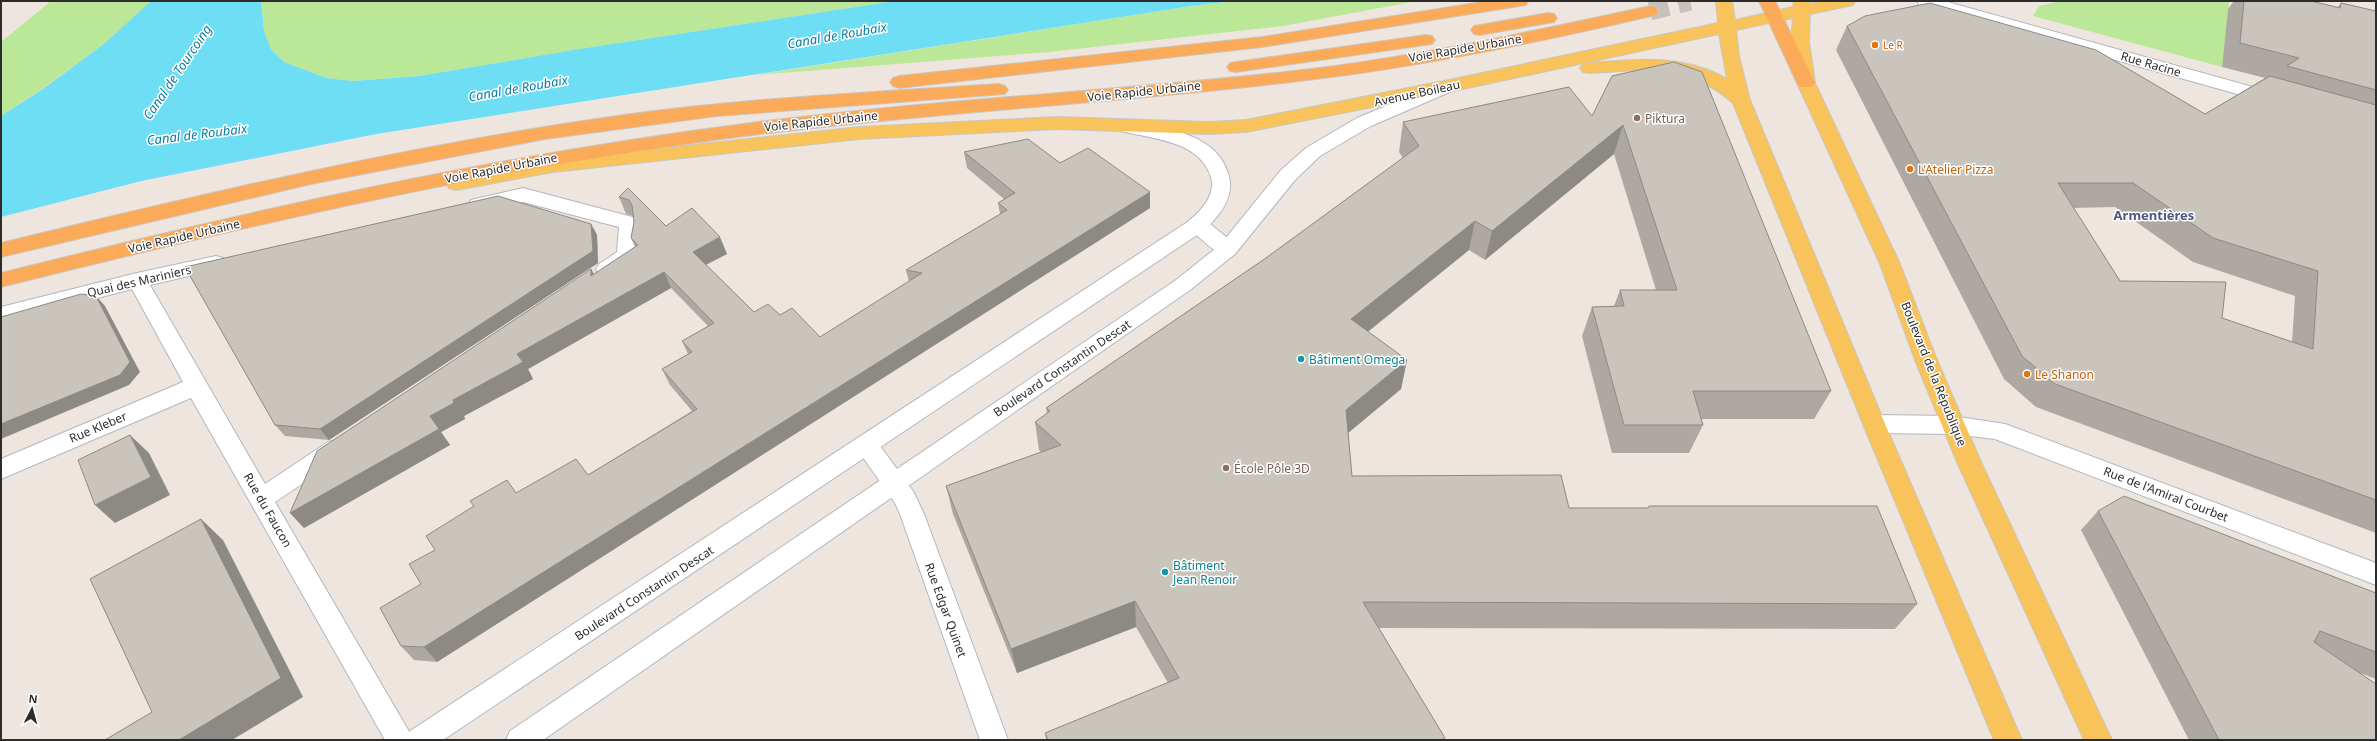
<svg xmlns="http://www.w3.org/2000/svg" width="2377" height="741" font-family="'Noto Sans',sans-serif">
  <rect width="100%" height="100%" fill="#eee6de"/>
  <!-- green -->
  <g fill="#bbe798">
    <path d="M 51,1 L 151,1 L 105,43 L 42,89 L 1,116 L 1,42 Z"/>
    <path d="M 261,1 L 895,1 L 579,49 L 419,76 L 353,81 L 326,78 L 284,62 L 271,49 L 264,31 Z"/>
    <path d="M 1234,1 L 1417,1 L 1283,26 L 1049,52 L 755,75 L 1191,6 Z"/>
    <path d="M 2061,1 L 2229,1 L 2222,67 L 2033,16 L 2039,6 Z"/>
  </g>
  <!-- water -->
  <path fill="#6ddef4" d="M 151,1 L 261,1 L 264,31 L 271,49 L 284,62 L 326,78 L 353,81 L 419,76 L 579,49 L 895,1 L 1234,1 L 1191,6 L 376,134 L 141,181 L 1,217 L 1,116 L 43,89 L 105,43 Z"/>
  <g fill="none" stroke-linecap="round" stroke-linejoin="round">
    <!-- trunk-tunnel -->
    <path stroke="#c7c1ba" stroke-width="19" stroke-dasharray="19 10" stroke-linecap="butt" d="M 1650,11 L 1690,1"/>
    <!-- minor casing -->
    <g stroke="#b2b6c0" stroke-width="2">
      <g id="minor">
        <path d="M 1917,1 L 1944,1 L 2278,94 L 2281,98 L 2278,102 L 2272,104 L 2266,102 L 1919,5 Z"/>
        <path d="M 523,188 L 636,218 C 640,225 640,254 634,260 C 626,269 611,278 599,274 L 596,269 L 599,264 L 617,252 L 619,227 L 523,202 L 478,212 L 471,210 L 468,205 L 471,200 Z"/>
        <path d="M 1197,217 L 1204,219 L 1235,244 L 1238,249 L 1235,254 C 1218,259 1202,239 1190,229 L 1187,224 L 1190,219 Z"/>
        <path d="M 216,256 L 223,258 L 226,263 L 223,268 L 150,285 L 265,484 L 328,442 L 336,440 L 344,442 L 348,449 L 344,456 L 275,502 L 414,740 L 385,740 L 191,398 L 1,479 L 1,459 L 183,382 L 132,289 L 1,323 L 1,307 L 137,273 Z"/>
        <path d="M 1874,415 L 1953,416 L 2005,424 L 2376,563 L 2376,585 L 1995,439 L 1953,434 L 1874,433 L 1866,430 L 1863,424 L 1866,418 Z"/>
        <path d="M 867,437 L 875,439 L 913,491 L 924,514 L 1008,740 L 980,740 L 900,514 L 895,503 L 855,446 L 859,439 Z"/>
      </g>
    </g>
    <!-- tertiary casing -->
    <g stroke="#b2b6c0" stroke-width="2">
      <g id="tertiary">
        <path d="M 1446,81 L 1452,83 L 1455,87 L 1452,91 L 1371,126 L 1320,156 L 1295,180 L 1235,254 L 1190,290 L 543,740 L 506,740 L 510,731 L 1176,280 L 1221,244 L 1281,170 L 1306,148 L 1357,118 Z"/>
        <path d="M 1124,120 C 1160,127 1216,132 1228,173 C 1236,196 1220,216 1203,231 L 443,740 L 406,740 L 410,731 L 1189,221 C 1201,210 1216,196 1211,177 C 1199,139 1149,139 1117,130 L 1115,126 L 1117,122 Z"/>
      </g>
    </g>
    <!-- primary casing -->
    <g stroke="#c8c8c8" stroke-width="2">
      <path id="primary" d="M 1716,1 L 1732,1 L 1735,20 L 1793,7 L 1794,1 L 1810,1 L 1810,4 L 1823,1 L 1855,1 L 1853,5 L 1810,14 L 1809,42 L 1815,83 L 1900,264 L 1937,360 L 1981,462 L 2112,740 L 2084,740 L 1957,462 L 1915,360 L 1880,264 L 1797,83 L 1791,42 L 1793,18 L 1736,30 L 1739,56 L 1750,100 L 1885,424 L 2022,740 L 1994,740 L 1863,424 L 1733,103 C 1684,61 1648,70 1589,73 L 1583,72 L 1580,68 L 1583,64 L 1589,63 C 1638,59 1683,54 1727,79 L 1719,34 L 1449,92 L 1246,132 L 1208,134 L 1058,129 L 860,139 L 553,172 L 456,190 L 449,188 L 446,183 L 449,178 L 456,176 L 553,160 L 860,127 L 1058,117 L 1208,122 L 1246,120 L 1449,80 L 1718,23 Z"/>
    </g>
    <!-- trunk casing -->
    <g stroke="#c8c8c8" stroke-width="2">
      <g id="trunk">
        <path d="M 1488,1 L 1528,1 L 1526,5 L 1520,6 L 1262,47 L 899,88 L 893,86 L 890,82 L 893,78 L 899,76 L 1262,37 Z"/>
        <path d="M 1759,1 L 1775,1 L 1815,83 L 1812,87 L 1800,87 L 1797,83 Z"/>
        <path d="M 1650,6 L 1656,7 L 1658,11 L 1656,15 C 1544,41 1430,65 1316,79 C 1129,103 940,111 753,135 C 499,167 249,225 1,287 L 1,273 C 249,211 497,155 751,123 C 937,99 1125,91 1311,69 C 1425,55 1538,30 1650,6 Z"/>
        <path d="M 1548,13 L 1554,14 L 1557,18 L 1554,22 L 1480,35 L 1474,34 L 1471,30 L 1474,26 L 1480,25 Z"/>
        <path d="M 1426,35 L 1432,36 L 1435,40 L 1432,44 L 1236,72 L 1230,71 L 1227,67 L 1230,63 L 1236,62 Z"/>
        <path d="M 999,84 L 1005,86 L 1008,90 L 1005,94 L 717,116 L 545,139 L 311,184 L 1,257 L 1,243 C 207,193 414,144 624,115 C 748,98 874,92 999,84 Z"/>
      </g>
    </g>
    <!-- minor -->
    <use href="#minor" fill="#fff" fill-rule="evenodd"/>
    <!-- tertiary -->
    <use href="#tertiary" fill="#fff" fill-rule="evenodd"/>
    <!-- primary -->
    <use href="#primary" fill="#f7c35a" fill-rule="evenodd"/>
    <!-- trunk -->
    <use href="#trunk" fill="#fbaa59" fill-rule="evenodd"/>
  </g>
  <!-- wall -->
  <g fill="#ada9a2" fill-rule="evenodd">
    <path d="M 2234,1 L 2311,1 L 2337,8 L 2341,3 L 2376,11 L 2376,533 L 2036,407 L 2004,379 L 1836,50 L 1847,26 L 2205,114 L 2265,78 L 2222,67 L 2228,9 ZM 2115,207 L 2193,262 L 2295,296 L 2292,342 L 2222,318 L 2120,281 L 2073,208 Z"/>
    <path d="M 1612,76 L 1831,391 L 1814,419 L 1701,419 L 1703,425 L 1689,453 L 1612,453 L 1582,336 L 1592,307 L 1614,306 L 1620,290 L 1656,290 L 1614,154 L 1485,260 L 1469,250 L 1368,332 L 1407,360 L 1401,389 L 1348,433 L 1352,476 L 1569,508 L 1917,604 L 1895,629 L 1379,628 L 1444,740 L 1046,740 L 1045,733 L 1168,683 L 1136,627 L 1017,673 L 953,514 L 946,486 L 1041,452 L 1039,450 L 1035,422 L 1047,414 L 1046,408 L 1266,258 L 1403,158 L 1399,152 L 1403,122 L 1592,116 Z"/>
    <path d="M 964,152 L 1060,163 L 1150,208 L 437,662 L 414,660 L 401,646 L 421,584 L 435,550 L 516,493 L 588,475 L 692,411 L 670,385 L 662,369 L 688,354 L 682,341 L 708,326 L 671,288 L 528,369 L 533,379 L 464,416 L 465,419 L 441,432 L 450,445 L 304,528 L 290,513 L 591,269 L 594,274 L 635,247 L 631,238 L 634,222 L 633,216 L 626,214 L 619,197 L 628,188 L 666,226 L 727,254 L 706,265 L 754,312 L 780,315 L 820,337 L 909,282 L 906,270 L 1000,214 L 998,203 L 1004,199 L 967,168 Z"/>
    <path d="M 591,224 L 597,235 L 598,263 L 329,440 L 285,436 L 275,425 Z"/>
    <path d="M 2098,511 L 2376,593 L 2376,679 L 2360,673 L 2376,740 L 2189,740 L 2081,530 Z"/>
  </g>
  <!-- shaded-wall -->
  <g fill="#8d8984">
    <path d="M 1623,125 L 1614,154 L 1485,260 L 1492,231 Z"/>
    <path d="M 1150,192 L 1150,208 L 437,662 L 424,647 Z"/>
    <path d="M 1475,221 L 1469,250 L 1347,348 L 1351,319 Z"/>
    <path d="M 591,224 L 597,235 L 598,263 L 329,440 L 320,429 Z"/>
    <path d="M 720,237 L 727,254 L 699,268 L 693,252 Z"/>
    <path d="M 591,269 L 599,285 L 591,276 Z"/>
    <path d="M 664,272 L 671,288 L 528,369 L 533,379 L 464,416 L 465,419 L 441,432 L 450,445 L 304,528 L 290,513 L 430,416 L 453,400 L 517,354 Z"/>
    <path d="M 96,296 L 105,306 L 140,372 L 129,385 L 1,439 L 1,424 Z"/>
    <path d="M 1407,360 L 1401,389 L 1342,438 L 1346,410 Z"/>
    <path d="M 130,435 L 149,453 L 170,495 L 115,523 L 95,505 Z"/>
    <path d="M 201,519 L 223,540 L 303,697 L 232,740 L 179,740 Z"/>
    <path d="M 1135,601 L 1136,627 L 1017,673 L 1011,649 Z"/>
  </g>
  <!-- building -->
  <g fill="#c9c4bc" stroke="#8d8984" fill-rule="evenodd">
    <path d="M 2244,1 L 2311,1 L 2340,8 L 2341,3 L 2376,11 L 2376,90 L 2287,66 L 2299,58 L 2240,43 Z"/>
    <path d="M 1930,3 L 2096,50 L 2205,114 L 2270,76 L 2376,105 L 2376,500 L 2055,384 L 2022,356 L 1847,26 L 1865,16 ZM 2058,183 L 2133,183 L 2213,238 L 2318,271 L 2313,349 L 2222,318 L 2226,282 L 2120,281 Z"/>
    <path d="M 1674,62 L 1702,72 L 1831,391 L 1693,391 L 1703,425 L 1624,425 L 1592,307 L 1624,306 L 1620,290 L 1677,290 L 1623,125 L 1492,231 L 1475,221 L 1351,319 L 1407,360 L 1346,410 L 1352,476 L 1561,475 L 1569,508 L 1648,508 L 1649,506 L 1877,506 L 1917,604 L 1363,602 L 1445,738 L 1441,740 L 1048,740 L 1045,733 L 1179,678 L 1135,601 L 1011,649 L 946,486 L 1061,445 L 1035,422 L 1050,411 L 1046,408 L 1266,258 L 1419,146 L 1403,122 L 1569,87 L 1592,116 L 1612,76 Z"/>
    <path d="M 1028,139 L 1060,163 L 1088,148 L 1150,192 L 424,647 L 401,646 L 380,608 L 421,584 L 409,564 L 435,550 L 426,536 L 474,506 L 470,501 L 507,480 L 516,493 L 576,459 L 588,475 L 697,409 L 662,369 L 692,352 L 682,341 L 714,323 L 664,272 L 517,354 L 523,362 L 453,400 L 454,403 L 430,416 L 439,429 L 290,513 L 317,451 L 591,269 L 591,276 L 638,245 L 631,238 L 634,222 L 632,205 L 629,200 L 619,197 L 628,188 L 666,226 L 692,208 L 720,237 L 693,252 L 754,312 L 768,304 L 780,315 L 792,308 L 820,337 L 922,273 L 906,270 L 1007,210 L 998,203 L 1015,193 L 964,152 Z"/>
    <path d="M 498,196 L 591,224 L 593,251 L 320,429 L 275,425 L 185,267 Z"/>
    <path d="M 81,294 L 96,296 L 130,362 L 120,375 L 1,424 L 1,317 Z"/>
    <path d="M 130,435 L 151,477 L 95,505 L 78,460 Z"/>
    <path d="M 2124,496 L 2376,593 L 2376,652 L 2320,631 L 2314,642 L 2376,684 L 2376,740 L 2219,740 L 2098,511 Z"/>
    <path d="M 201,519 L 281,678 L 179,740 L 105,740 L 152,712 L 90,579 Z"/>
  </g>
  <!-- markers -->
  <g fill="#e8710a" stroke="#fff" stroke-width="1.5">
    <circle cx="1875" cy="45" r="4"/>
    <circle cx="1910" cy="169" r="4"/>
    <circle cx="2027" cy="374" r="4"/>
  </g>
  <g fill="#8d6e63" stroke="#fff" stroke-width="1.5">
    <circle cx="1637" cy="118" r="4"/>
    <circle cx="1226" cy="468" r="4"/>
  </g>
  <g fill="#0f9aa8" stroke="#fff" stroke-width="1.5">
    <circle cx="1301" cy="359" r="4"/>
    <circle cx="1165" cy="572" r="4"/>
  </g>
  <g text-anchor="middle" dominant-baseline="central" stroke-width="3" stroke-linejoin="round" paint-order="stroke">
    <!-- far-food labels -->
    <g font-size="10" fill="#c56008" stroke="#fff" text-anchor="start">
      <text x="1883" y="45">Le R</text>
    </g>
    <!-- street labels -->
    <g font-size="12" fill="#2c2c2c" stroke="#fff">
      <text transform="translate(1465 48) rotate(-10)">Voie Rapide Urbaine</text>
      <text transform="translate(2151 64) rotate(16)">Rue Racine</text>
      <text transform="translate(1144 91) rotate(-6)">Voie Rapide Urbaine</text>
      <text transform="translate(1417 93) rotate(-12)">Avenue Boileau</text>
      <text transform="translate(821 121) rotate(-6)">Voie Rapide Urbaine</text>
      <text transform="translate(501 168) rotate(-11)">Voie Rapide Urbaine</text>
      <text transform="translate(184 236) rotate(-13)">Voie Rapide Urbaine</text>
      <text transform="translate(139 281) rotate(-13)">Quai des Mariniers</text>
      <text transform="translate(1062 368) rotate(-34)">Boulevard Constantin Descat</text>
      <text transform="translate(1934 374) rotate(68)">Boulevard de la République</text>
      <text transform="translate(98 427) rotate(-23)">Rue Kleber</text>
      <text transform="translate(2166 494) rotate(21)">Rue de l'Amiral Courbet</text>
      <text transform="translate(268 510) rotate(60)">Rue du Faucon</text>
      <text transform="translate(644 593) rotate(-33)">Boulevard Constantin Descat</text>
      <text transform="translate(946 610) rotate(70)">Rue Edgar Quinet</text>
    </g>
    <!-- education labels -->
    <g font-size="12" fill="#785e54" stroke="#fff" text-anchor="start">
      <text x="1645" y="118">Piktura</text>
      <text x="1234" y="468">École Pôle 3D</text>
    </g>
    <!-- food labels -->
    <g font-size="12" fill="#c56008" stroke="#fff" text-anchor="start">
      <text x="1918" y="169">L'Atelier Pizza</text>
      <text x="2035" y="374">Le Shanon</text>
    </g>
    <!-- culture labels -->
    <g font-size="12" fill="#0d838f" stroke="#fff" text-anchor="start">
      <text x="1309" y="359">Bâtiment Omega</text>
      <text x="1173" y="565">Bâtiment<tspan x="1173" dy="14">Jean Renoir</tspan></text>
    </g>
    <!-- water labels -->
    <g font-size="13" font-style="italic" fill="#087ea5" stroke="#fff">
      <text transform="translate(837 35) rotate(-10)">Canal de Roubaix</text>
      <text transform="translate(177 72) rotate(-56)">Canal de Tourcoing</text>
      <text transform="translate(518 88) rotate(-10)">Canal de Roubaix</text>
      <text transform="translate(197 134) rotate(-7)">Canal de Roubaix</text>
    </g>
    <!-- neighbourhood labels -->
    <g font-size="13" font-weight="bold" fill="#4a597f" stroke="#fff">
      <text x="2154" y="215">Armentières</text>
    </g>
  </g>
  <!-- border -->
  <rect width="2377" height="741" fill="none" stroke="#2c2c2c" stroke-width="4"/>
  <!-- north arrow -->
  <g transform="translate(32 709) rotate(6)" stroke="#ffffff" stroke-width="3" paint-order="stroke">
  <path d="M0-3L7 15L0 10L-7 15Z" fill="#2c2c2c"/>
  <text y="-6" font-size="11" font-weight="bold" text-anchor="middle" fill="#2c2c2c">N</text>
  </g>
</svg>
